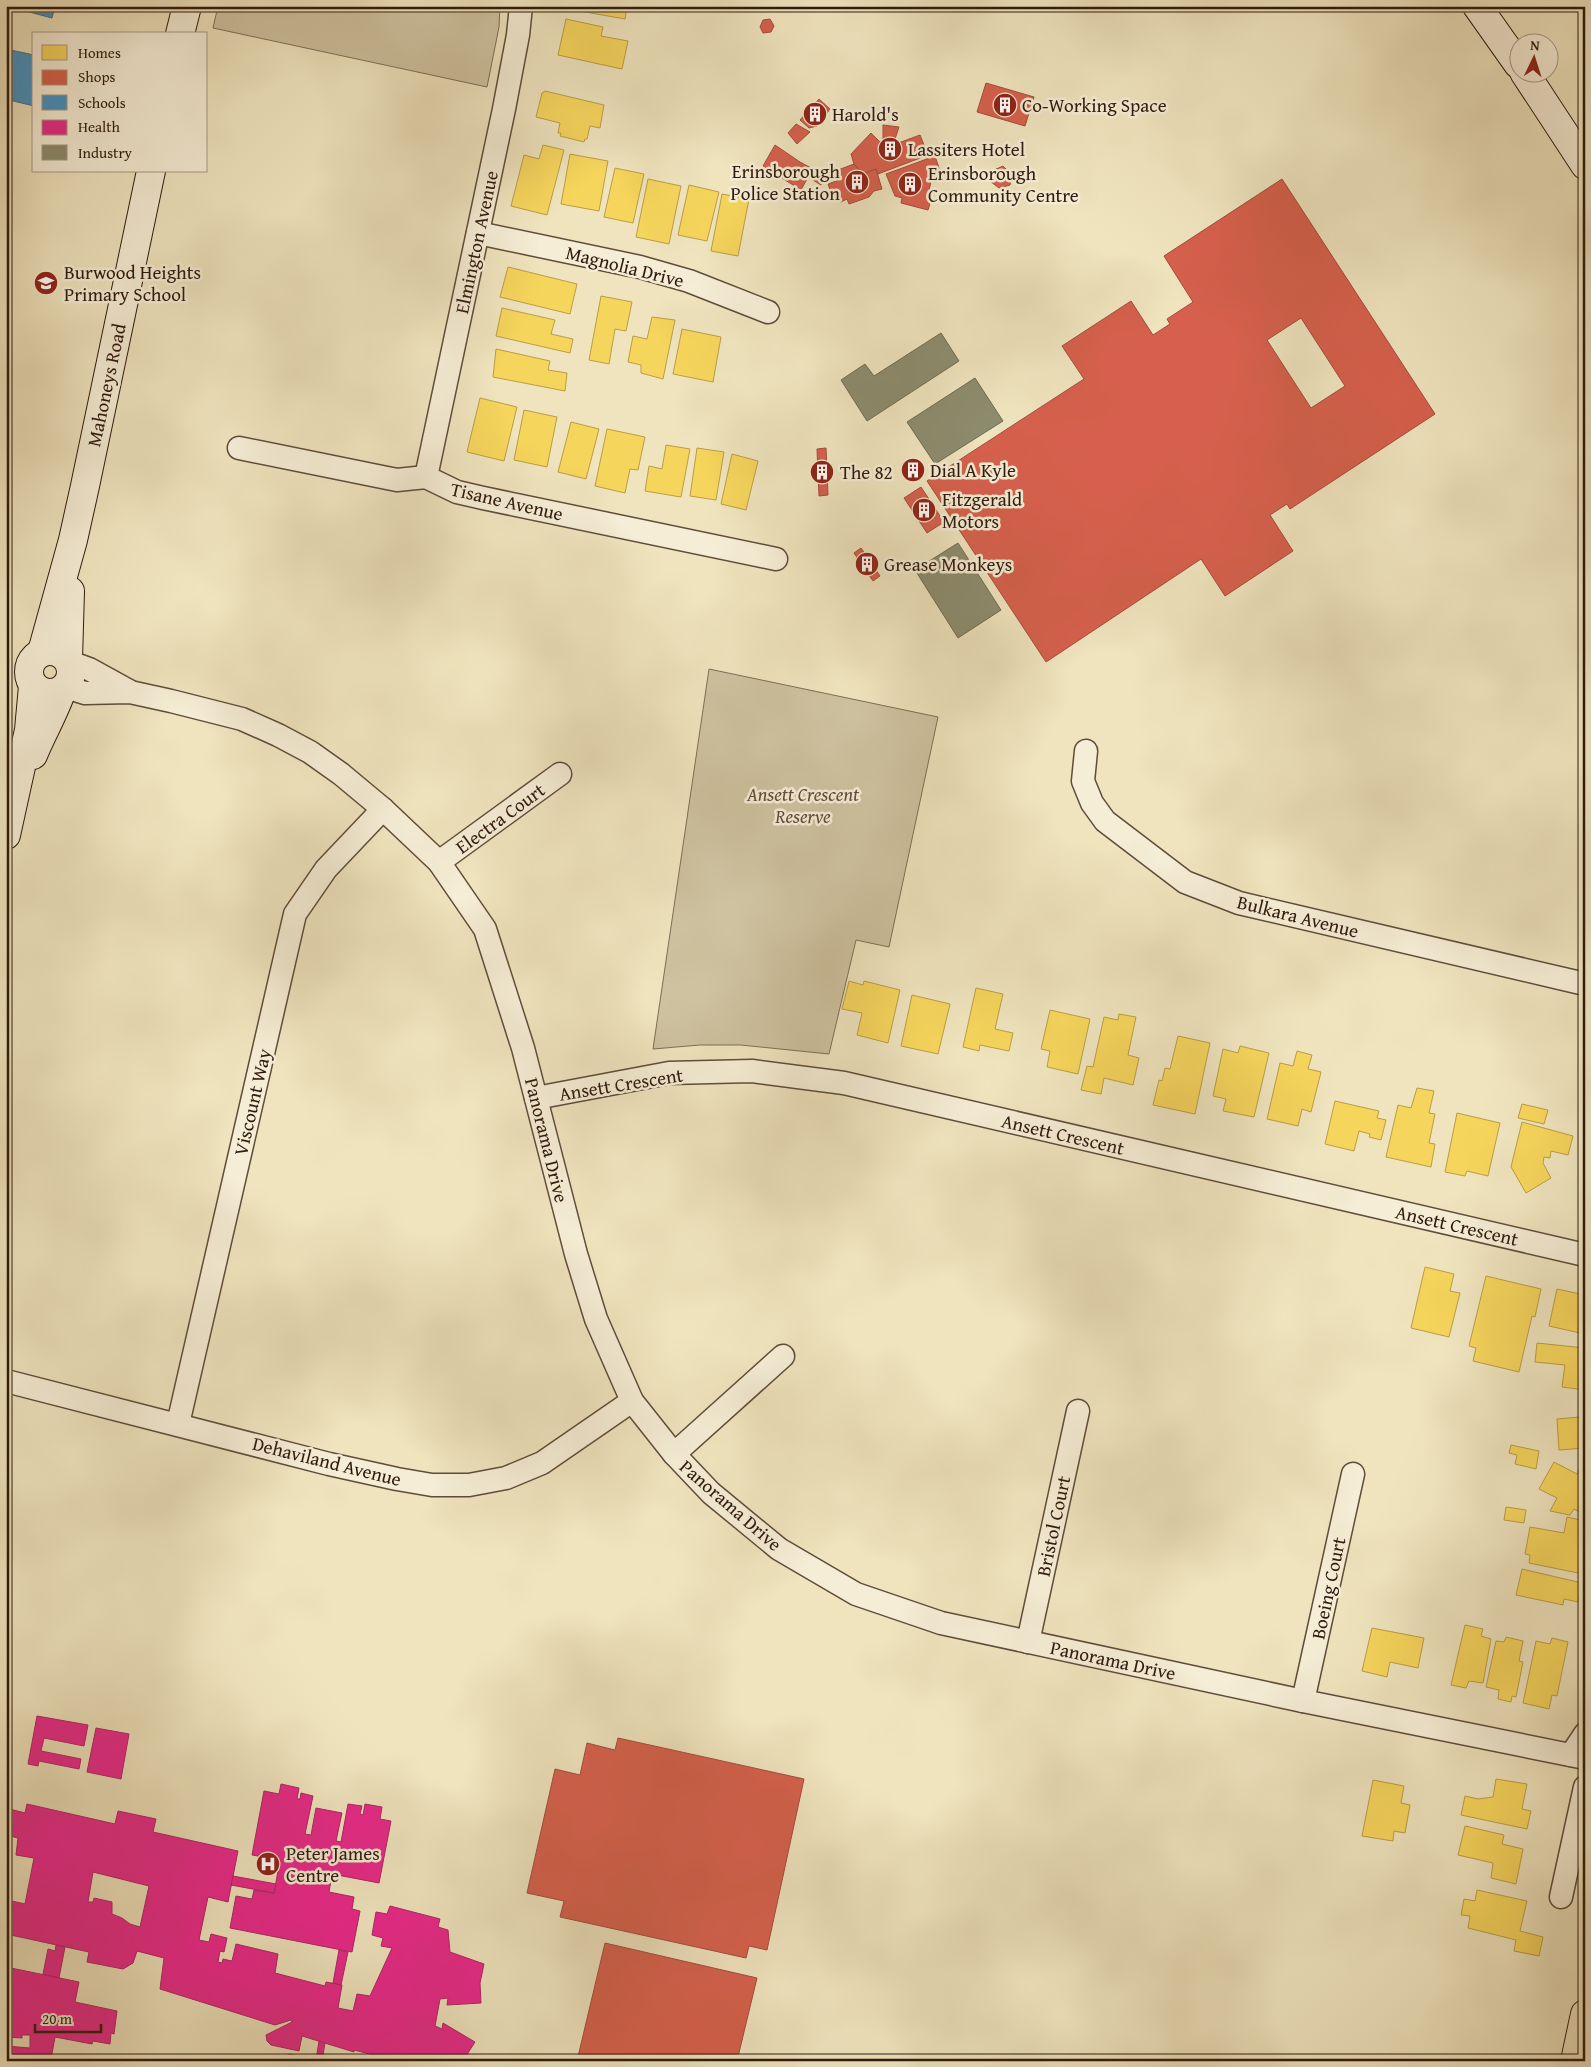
<svg xmlns="http://www.w3.org/2000/svg" width="1591" height="2067" font-family="'Gentium Book Plus',serif">
  <rect width="100%" height="100%" fill="#efe4be"/>
  <filter id="stains"><feTurbulence type="fractalNoise" baseFrequency=".004" numOctaves="4"/><feColorMatrix values="0 0 0 0 .2 0 0 0 0 .09 0 0 0 0 .02 0 0 0 .5 -.17"/></filter>
  <radialGradient id="worn" r=".72"><stop offset=".6" stop-color="#630" stop-opacity="0"/><stop offset="1" stop-color="#630" stop-opacity=".3"/></radialGradient>
  <!-- green -->
  <g fill="#cec2a0" stroke="#7e6e57">
    <path d="M 218,6 L 500,6 L 499,27 L 487,87 L 213,28 Z"/>
    <path d="M 709,669 L 938,717 L 889,947 L 856,940 L 829,1054 L 741,1045 L 700,1045 L 653,1049 Z"/>
  </g>
  <!-- homes -->
  <g fill="#f6d55c" stroke="#ba9d45">
    <path d="M 563,6 L 627,6 L 625,19 L 563,8 Z"/>
    <path d="M 566,19 L 603,27 L 601,36 L 628,41 L 622,69 L 558,55 Z"/>
    <path d="M 545,91 L 604,105 L 600,128 L 590,126 L 587,139 L 585,139 L 584,142 L 560,136 L 561,133 L 558,133 L 560,123 L 536,117 L 542,93 Z"/>
    <path d="M 543,145 L 564,150 L 547,215 L 511,206 L 524,155 L 539,159 Z"/>
    <path d="M 570,154 L 608,161 L 599,211 L 561,204 Z"/>
    <path d="M 615,168 L 644,174 L 633,223 L 604,217 Z"/>
    <path d="M 648,179 L 681,186 L 669,244 L 636,237 Z"/>
    <path d="M 689,185 L 719,192 L 707,241 L 678,235 Z"/>
    <path d="M 722,194 L 749,199 L 738,256 L 711,251 Z"/>
    <path d="M 508,267 L 577,284 L 570,314 L 500,297 Z"/>
    <path d="M 601,296 L 632,302 L 626,331 L 615,329 L 609,364 L 589,360 Z"/>
    <path d="M 502,308 L 555,320 L 551,334 L 573,339 L 570,353 L 496,336 Z"/>
    <path d="M 652,317 L 675,320 L 663,379 L 641,373 L 641,365 L 628,362 L 633,336 L 647,339 Z"/>
    <path d="M 682,329 L 721,337 L 713,382 L 673,374 Z"/>
    <path d="M 496,349 L 550,361 L 548,370 L 567,373 L 565,391 L 493,377 Z"/>
    <path d="M 480,398 L 517,407 L 504,461 L 467,452 Z"/>
    <path d="M 524,410 L 557,417 L 547,467 L 514,460 Z"/>
    <path d="M 571,422 L 599,429 L 586,479 L 558,472 Z"/>
    <path d="M 607,429 L 645,437 L 638,470 L 630,469 L 625,493 L 595,486 Z"/>
    <path d="M 666,445 L 690,449 L 681,497 L 645,491 L 649,466 L 662,469 Z"/>
    <path d="M 697,448 L 724,452 L 716,500 L 690,496 Z"/>
    <path d="M 732,454 L 758,461 L 746,510 L 721,504 Z"/>
    <path d="M 849,981 L 863,985 L 864,981 L 900,990 L 888,1043 L 857,1035 L 862,1013 L 842,1009 Z"/>
    <path d="M 976,988 L 1003,994 L 995,1029 L 1013,1033 L 1009,1051 L 980,1045 L 979,1051 L 963,1047 Z"/>
    <path d="M 912,995 L 950,1004 L 938,1054 L 901,1046 Z"/>
    <path d="M 1050,1010 L 1090,1019 L 1078,1074 L 1047,1067 L 1050,1051 L 1041,1049 Z"/>
    <path d="M 1119,1014 L 1136,1017 L 1128,1055 L 1139,1058 L 1133,1085 L 1104,1078 L 1101,1094 L 1081,1090 L 1087,1066 L 1093,1067 L 1104,1017 L 1118,1020 Z"/>
    <path d="M 1178,1036 L 1210,1043 L 1195,1114 L 1153,1105 L 1159,1080 L 1162,1081 L 1165,1068 L 1170,1069 Z"/>
    <path d="M 1240,1046 L 1269,1053 L 1254,1117 L 1223,1111 L 1226,1099 L 1213,1096 L 1223,1049 L 1238,1053 Z"/>
    <path d="M 1297,1051 L 1312,1055 L 1308,1069 L 1321,1072 L 1311,1112 L 1302,1109 L 1298,1126 L 1267,1119 L 1280,1063 L 1293,1066 Z"/>
    <path d="M 1417,1088 L 1434,1091 L 1429,1113 L 1435,1114 L 1429,1143 L 1435,1144 L 1431,1167 L 1386,1157 L 1398,1105 L 1411,1108 Z"/>
    <path d="M 1335,1101 L 1379,1111 L 1377,1118 L 1386,1120 L 1381,1140 L 1369,1137 L 1370,1134 L 1359,1131 L 1354,1151 L 1325,1144 Z"/>
    <path d="M 1522,1104 L 1548,1110 L 1544,1124 L 1518,1118 Z"/>
    <path d="M 1457,1113 L 1500,1123 L 1488,1176 L 1467,1171 L 1465,1176 L 1445,1172 Z"/>
    <path d="M 1522,1122 L 1573,1136 L 1568,1155 L 1551,1151 L 1550,1158 L 1544,1157 L 1543,1163 L 1551,1178 L 1526,1193 L 1511,1167 Z"/>
    <path d="M 1425,1267 L 1454,1274 L 1450,1291 L 1460,1293 L 1449,1337 L 1411,1328 Z"/>
    <path d="M 1486,1276 L 1541,1289 L 1535,1317 L 1532,1316 L 1519,1372 L 1473,1361 L 1476,1348 L 1469,1346 Z"/>
    <path d="M 1557,1289 L 1585,1295 L 1585,1314 L 1580,1333 L 1549,1326 Z"/>
    <path d="M 1537,1343 L 1585,1348 L 1585,1390 L 1562,1387 L 1565,1365 L 1535,1362 Z"/>
    <path d="M 1579,1407 L 1585,1407 L 1585,1448 L 1559,1450 L 1557,1419 L 1580,1417 Z"/>
    <path d="M 1511,1445 L 1539,1451 L 1536,1469 L 1515,1464 L 1517,1455 L 1509,1453 Z"/>
    <path d="M 1554,1462 L 1577,1474 L 1579,1469 L 1585,1472 L 1585,1515 L 1574,1509 L 1570,1515 L 1550,1511 L 1557,1498 L 1539,1489 Z"/>
    <path d="M 1506,1507 L 1526,1510 L 1524,1523 L 1504,1520 Z"/>
    <path d="M 1567,1517 L 1585,1521 L 1585,1565 L 1583,1574 L 1529,1563 L 1530,1555 L 1525,1554 L 1530,1527 L 1564,1533 Z"/>
    <path d="M 1522,1569 L 1582,1583 L 1578,1602 L 1564,1599 L 1563,1605 L 1516,1595 Z"/>
    <path d="M 1465,1625 L 1483,1629 L 1481,1636 L 1491,1639 L 1483,1683 L 1469,1681 L 1466,1688 L 1451,1685 Z"/>
    <path d="M 1372,1628 L 1424,1638 L 1418,1668 L 1390,1662 L 1387,1677 L 1362,1671 Z"/>
    <path d="M 1506,1637 L 1523,1641 L 1519,1661 L 1523,1662 L 1516,1697 L 1512,1696 L 1511,1702 L 1498,1699 L 1499,1690 L 1486,1687 L 1496,1641 L 1504,1642 Z"/>
    <path d="M 1552,1638 L 1568,1642 L 1557,1696 L 1552,1695 L 1549,1709 L 1523,1703 L 1536,1641 L 1550,1644 Z"/>
    <path d="M 1496,1779 L 1527,1784 L 1522,1809 L 1531,1811 L 1527,1829 L 1461,1815 L 1465,1796 L 1478,1799 L 1493,1797 Z"/>
    <path d="M 1373,1780 L 1404,1786 L 1401,1803 L 1410,1805 L 1405,1833 L 1394,1831 L 1393,1841 L 1362,1836 Z"/>
    <path d="M 1465,1826 L 1504,1835 L 1502,1844 L 1523,1849 L 1516,1884 L 1491,1878 L 1493,1863 L 1458,1855 Z"/>
    <path d="M 1477,1890 L 1527,1901 L 1520,1931 L 1543,1937 L 1539,1956 L 1514,1951 L 1516,1940 L 1468,1928 L 1470,1916 L 1461,1915 L 1464,1899 L 1475,1901 Z"/>
  </g>
  <!-- shops -->
  <g fill="#d6604d" stroke="#a44b3a" fill-rule="evenodd">
    <path d="M 770,19 L 774,26 L 771,32 L 763,33 L 760,27 L 763,20 Z"/>
    <path d="M 986,83 L 1034,97 L 1025,126 L 977,112 Z"/>
    <path d="M 819,99 L 830,109 L 817,126 L 809,128 L 800,120 Z"/>
    <path d="M 796,124 L 810,132 L 797,144 L 788,133 Z"/>
    <path d="M 883,125 L 899,127 L 893,145 L 920,135 L 928,155 L 878,174 L 876,169 L 863,174 L 854,164 L 851,154 L 871,133 L 883,145 Z"/>
    <path d="M 775,145 L 800,162 L 826,176 L 821,185 L 808,177 L 801,190 L 763,166 Z"/>
    <path d="M 935,156 L 939,168 L 936,182 L 931,181 L 928,196 L 932,197 L 928,210 L 901,203 L 902,198 L 895,196 L 886,174 Z"/>
    <path d="M 854,164 L 863,174 L 876,169 L 882,189 L 874,191 L 869,197 L 849,204 L 847,199 L 841,202 L 834,200 L 828,184 L 842,179 L 838,170 Z"/>
    <path d="M 1003,166 L 1012,175 L 1010,185 L 999,188 L 990,181 L 992,171 Z"/>
    <path d="M 1282,179 L 1435,414 L 1290,509 L 1287,504 L 1270,515 L 1293,551 L 1225,596 L 1201,559 L 1046,662 L 927,481 L 1084,379 L 1062,346 L 1131,301 L 1153,335 L 1170,324 L 1167,319 L 1193,302 L 1164,256 ZM 1301,318 L 1345,386 L 1311,408 L 1267,340 Z"/>
    <path d="M 826,448 L 828,495 L 819,496 L 817,449 Z"/>
    <path d="M 913,460 L 922,473 L 913,480 L 904,466 Z"/>
    <path d="M 921,487 L 944,522 L 927,533 L 904,498 Z"/>
    <path d="M 861,548 L 880,576 L 873,581 L 854,553 Z"/>
    <path d="M 618,1738 L 804,1779 L 767,1950 L 749,1946 L 746,1958 L 560,1917 L 564,1901 L 527,1893 L 555,1769 L 580,1775 L 587,1743 L 615,1750 Z"/>
    <path d="M 605,1943 L 757,1978 L 737,2061 L 577,2061 Z"/>
  </g>
  <!-- schools -->
  <g fill="#4393c3" stroke="#3d6f8d">
    <path d="M 6,6 L 55,6 L 52,18 Z"/>
    <path d="M 6,49 L 34,55 L 34,106 L 9,100 L 6,112 Z"/>
  </g>
  <!-- health -->
  <g fill="#e7298a" stroke="#b02465" fill-rule="evenodd">
    <path d="M 37,1716 L 88,1725 L 84,1746 L 44,1738 L 41,1751 L 81,1759 L 79,1769 L 39,1761 L 38,1766 L 28,1764 Z"/>
    <path d="M 96,1728 L 129,1734 L 121,1779 L 87,1772 Z"/>
    <path d="M 281,1784 L 299,1788 L 297,1799 L 300,1799 L 301,1793 L 313,1796 L 305,1834 L 311,1835 L 316,1808 L 342,1813 L 336,1841 L 341,1842 L 348,1804 L 362,1806 L 360,1814 L 363,1815 L 365,1804 L 382,1807 L 380,1819 L 391,1821 L 379,1883 L 332,1874 L 329,1892 L 354,1897 L 352,1909 L 360,1911 L 352,1952 L 230,1928 L 236,1896 L 252,1899 L 254,1890 L 274,1893 L 280,1860 L 252,1855 L 264,1791 L 279,1794 Z"/>
    <path d="M 27,1804 L 115,1824 L 118,1811 L 156,1819 L 153,1832 L 238,1851 L 228,1902 L 208,1897 L 199,1940 L 209,1942 L 211,1934 L 227,1938 L 224,1952 L 220,1951 L 218,1962 L 222,1963 L 223,1959 L 232,1961 L 236,1944 L 278,1954 L 275,1973 L 325,1986 L 326,1982 L 342,1985 L 338,2008 L 353,2011 L 357,1994 L 370,1996 L 392,1948 L 381,1946 L 383,1938 L 372,1935 L 376,1912 L 387,1914 L 390,1906 L 440,1919 L 438,1927 L 448,1930 L 450,1952 L 484,1964 L 480,1983 L 481,2003 L 447,2005 L 448,1998 L 440,1999 L 435,2026 L 442,2029 L 443,2023 L 475,2042 L 468,2053 L 467,2061 L 397,2061 L 354,2050 L 354,2052 L 302,2036 L 299,2051 L 271,2045 L 267,2041 L 266,2035 L 292,2022 L 291,2020 L 275,2025 L 160,1989 L 164,1958 L 137,1951 L 133,1963 L 123,1969 L 87,1962 L 89,1952 L 6,1934 L 6,1862 L 11,1863 L 8,1880 L 11,1881 L 7,1900 L 25,1904 L 34,1858 L 16,1855 L 18,1838 L 6,1835 L 6,1808 L 25,1813 ZM 93,1872 L 149,1886 L 140,1927 L 130,1924 L 122,1918 L 112,1914 L 112,1902 L 94,1898 L 93,1902 L 88,1902 Z"/>
    <path d="M 233,1876 L 276,1884 L 274,1893 L 231,1885 Z"/>
    <path d="M 56,1945 L 65,1947 L 59,1978 L 43,1974 L 48,1949 L 55,1951 Z"/>
    <path d="M 339,1950 L 348,1952 L 341,1985 L 333,1983 Z"/>
    <path d="M 6,1967 L 79,1982 L 75,2002 L 117,2011 L 114,2034 L 111,2033 L 110,2044 L 93,2041 L 92,2044 L 55,2037 L 51,2059 L 65,2061 L 6,2061 L 6,2046 L 30,2048 L 30,2035 L 22,2035 L 22,2038 L 6,2037 Z"/>
    <path d="M 319,2041 L 325,2043 L 322,2061 L 316,2060 Z"/>
    <path d="M 289,2054 L 316,2060 L 319,2061 L 289,2061 Z"/>
  </g>
  <!-- industry -->
  <g fill="#8c8c6e" stroke="#706a51">
    <path d="M 941,333 L 959,361 L 867,421 L 841,380 L 865,364 L 874,376 Z"/>
    <path d="M 975,378 L 1003,421 L 935,464 L 907,422 Z"/>
    <path d="M 958,543 L 1001,610 L 958,638 L 915,570 Z"/>
  </g>
  <g fill="none" stroke-linecap="round" stroke-linejoin="round">
    <!-- street casing -->
    <g stroke="#5f4c3a" stroke-width="25">
      <g id="street">
        <path d="M 478,233 L 640,267 L 689,281 L 768,312"/>
        <path d="M 239,448 L 387,478 L 397,480 L 426,477 L 457,492 L 483,498 L 776,559"/>
        <path d="M 426,477 L 504,109 L 518,35 L 521,6"/>
        <path d="M 70,662 L 89,669 L 129,691"/>
        <path d="M 66,687 L 85,693 L 130,692 L 171,701 L 242,719 L 278,735 L 310,752 L 341,774 L 383,809 L 439,862 L 485,929 L 523,1048 L 576,1254 L 596,1319 L 632,1401 L 674,1454 L 711,1493 L 779,1549 L 856,1594 L 941,1623 L 1303,1701 L 1585,1758"/>
        <path d="M 1086,751 L 1083,781 L 1092,803 L 1105,821 L 1185,882 L 1239,903 L 1585,984"/>
        <path d="M 439,862 L 560,774"/>
        <path d="M 536,1098 L 669,1073 L 752,1071 L 844,1083 L 1585,1255"/>
        <path d="M 6,1381 L 329,1464 L 397,1479 L 432,1485 L 469,1485 L 506,1478 L 542,1463 L 632,1401"/>
        <path d="M 178,1424 L 295,914 L 326,869 L 383,809"/>
        <path d="M 674,1454 L 783,1356"/>
        <path d="M 1028,1642 L 1078,1411"/>
        <path d="M 1303,1701 L 1353,1474"/>
        <path d="M 1571,1755 L 1585,1734"/>
        <path d="M 1561,1897 L 1585,1787"/>
      </g>
    </g>
    <!-- secondary casing -->
    <g stroke="#2f1a0e" stroke-width="30">
      <g id="secondary">
        <path d="M 1477,6 L 1518,64"/>
        <path d="M 180,34 L 187,6"/>
        <path d="M 1524,72 L 1585,165"/>
        <circle cx="50" cy="672" r="21"/>
        <path d="M 42,652 L 73,540 L 85,486 L 151,171"/>
        <path d="M 68,659 L 70,591"/>
        <path d="M 33,755 C 42,733 54,713 62,690"/>
        <path d="M 6,835 L 29,730 L 33,686"/>
      </g>
    </g>
    <!-- highway casing -->
    <g stroke="#2f1a0e" stroke-width="30">
      <path id="highway" d="M 1575,2061 L 1585,2014"/>
    </g>
    <!-- street -->
    <use href="#street" stroke="#f5edd5" stroke-width="22"/>
    <!-- secondary -->
    <use href="#secondary" stroke="#f5edd5" stroke-width="28"/>
    <!-- highway -->
    <use href="#highway" stroke="#efe4be" stroke-width="28"/>
  </g>
  <!-- icons -->
  <defs>
    <g id="building-disc" transform="scale(1.25)"><circle r="9.5" fill="#8f2418" stroke="#f5edd5"/><path d="M-4-6H4V6H1V3H-1V6H-4ZM-2.5-4.3h1.7v1.8h-1.7ZM.8-4.3h1.7v1.8H.8ZM-2.5-1h1.7V.8h-1.7ZM.8-1h1.7V.8H.8Z" fill="#fff"/></g>
    <g id="school-disc" transform="scale(1.25)"><circle r="9.5" fill="#8f2418" stroke="#f5edd5"/><path d="M0-5L7-2L0 1L-7-2ZM-4 1L0 2.5L4 1V4Q0 6-4 4Z" fill="#fff"/></g>
    <g id="hospital-disc" transform="scale(1.25)"><circle r="9.5" fill="#8f2418" stroke="#f5edd5"/><path d="M-5-5h3v3.5h4V-5h3V5h-3V1.5h-4V5h-3Z" fill="#fff"/></g>
  </defs>
  <g fill-rule="evenodd">
    <use href="#building-disc" x="1005" y="105"/>
    <use href="#building-disc" x="815" y="114"/>
    <use href="#building-disc" x="890" y="149"/>
    <use href="#building-disc" x="857" y="182"/>
    <use href="#building-disc" x="910" y="184"/>
    <use href="#school-disc" x="46" y="283"/>
    <use href="#building-disc" x="913" y="470"/>
    <use href="#building-disc" x="822" y="472"/>
    <use href="#building-disc" x="924" y="510"/>
    <use href="#building-disc" x="867" y="564"/>
    <use href="#hospital-disc" x="268" y="1864"/>
  </g>
  <g text-anchor="middle" dominant-baseline="central" stroke-width="5" stroke-linejoin="round" paint-order="stroke">
    <!-- poi labels -->
    <g font-size="19" fill="#2f1a0e" stroke="#f5edd5" text-anchor="start">
      <text x="1022" y="105">Co-Working Space</text>
      <text x="832" y="114">Harold's</text>
      <text x="908" y="149">Lassiters Hotel</text>
      <text x="840" y="171" text-anchor="end">Erinsborough<tspan x="840" dy="22">Police Station</tspan></text>
      <text x="928" y="173">Erinsborough<tspan x="928" dy="22">Community Centre</tspan></text>
      <text x="64" y="272">Burwood Heights<tspan x="64" dy="22">Primary School</tspan></text>
      <text x="930" y="470">Dial A Kyle</text>
      <text x="840" y="472">The 82</text>
      <text x="942" y="499">Fitzgerald<tspan x="942" dy="22">Motors</tspan></text>
      <text x="884" y="564">Grease Monkeys</text>
      <text x="286" y="1853">Peter James<tspan x="286" dy="22">Centre</tspan></text>
    </g>
    <!-- street labels -->
    <g font-size="19" fill="#2f1a0e" stroke="#f5edd5">
      <text transform="translate(476 242) rotate(-78)">Elmington Avenue</text>
      <text transform="translate(625 266) rotate(14)">Magnolia Drive</text>
      <text transform="translate(106 385) rotate(-78)">Mahoneys Road</text>
      <text transform="translate(507 501) rotate(13)">Tisane Avenue</text>
      <text transform="translate(500 818) rotate(-36)">Electra Court</text>
      <text transform="translate(1298 916) rotate(14)">Bulkara Avenue</text>
      <text transform="translate(621 1084) rotate(-9)">Ansett Crescent</text>
      <text transform="translate(252 1102) rotate(-77)">Viscount Way</text>
      <text transform="translate(1063 1134) rotate(13)">Ansett Crescent</text>
      <text transform="translate(547 1140) rotate(76)">Panorama Drive</text>
      <text transform="translate(1457 1225) rotate(13)">Ansett Crescent</text>
      <text transform="translate(327 1461) rotate(14)">Dehaviland Avenue</text>
      <text transform="translate(731 1505) rotate(41)">Panorama Drive</text>
      <text transform="translate(1053 1526) rotate(-78)">Bristol Court</text>
      <text transform="translate(1328 1588) rotate(-78)">Boeing Court</text>
      <text transform="translate(1113 1660) rotate(12)">Panorama Drive</text>
    </g>
    <!-- park labels -->
    <g font-size="19" font-style="italic" fill="#5f4c3a" stroke="#f5edd5">
      <text x="803" y="794">Ansett Crescent<tspan x="803" dy="22">Reserve</tspan></text>
    </g>
  </g>
  <!-- margin -->
  <rect width="1591" height="2067" fill="none" stroke="#efe4be" stroke-width="25"/>
  <rect x="8" y="8" width="1576" height="2052" fill="none" stroke="#2f1a0e" stroke-width="2.5"/>
  <rect x="12" y="12" width="1566" height="2042" fill="none" stroke="#2f1a0e"/>
  <!-- legend -->
  <rect x="32" y="32" width="175" height="140" fill="#f5edd5" stroke="#a69985"/>
  <rect x="42" y="45" width="25" height="15" fill="#f6d55c" stroke="#a69985"/>
  <text x="78" y="58" font-size="15" fill="#2f1a0e">Homes</text>
  <rect x="42" y="70" width="25" height="15" fill="#d6604d" stroke="#a69985"/>
  <text x="78" y="82" font-size="15" fill="#2f1a0e">Shops</text>
  <rect x="42" y="95" width="25" height="15" fill="#4393c3" stroke="#a69985"/>
  <text x="78" y="108" font-size="15" fill="#2f1a0e">Schools</text>
  <rect x="42" y="120" width="25" height="15" fill="#e7298a" stroke="#a69985"/>
  <text x="78" y="132" font-size="15" fill="#2f1a0e">Health</text>
  <rect x="42" y="145" width="25" height="15" fill="#8c8c6e" stroke="#a69985"/>
  <text x="78" y="158" font-size="15" fill="#2f1a0e">Industry</text>
  <!-- north arrow -->
  <g transform="translate(1534 58) rotate(4)"><circle r="24" fill="#f5edd5" stroke="#a69985"/>
  <path d="M0-4L9 19L0 12L-9 19Z" fill="#8f2418"/>
  <text y="-8" font-size="14" font-weight="bold" text-anchor="middle" fill="#2f1a0e">N</text>
  </g>
  <!-- scale -->
  <path d="M35 2024v8h66v-8" fill="none" stroke="#2f1a0e" stroke-width="2.5"/>
  <text x="42" y="2024" font-size="15" fill="#2f1a0e" stroke="#f5edd5" stroke-width="4" paint-order="stroke">20 m</text>
  <rect width="100%" height="100%" filter="url(#stains)"/>
  <rect width="100%" height="100%" fill="url(#worn)"/>
</svg>
